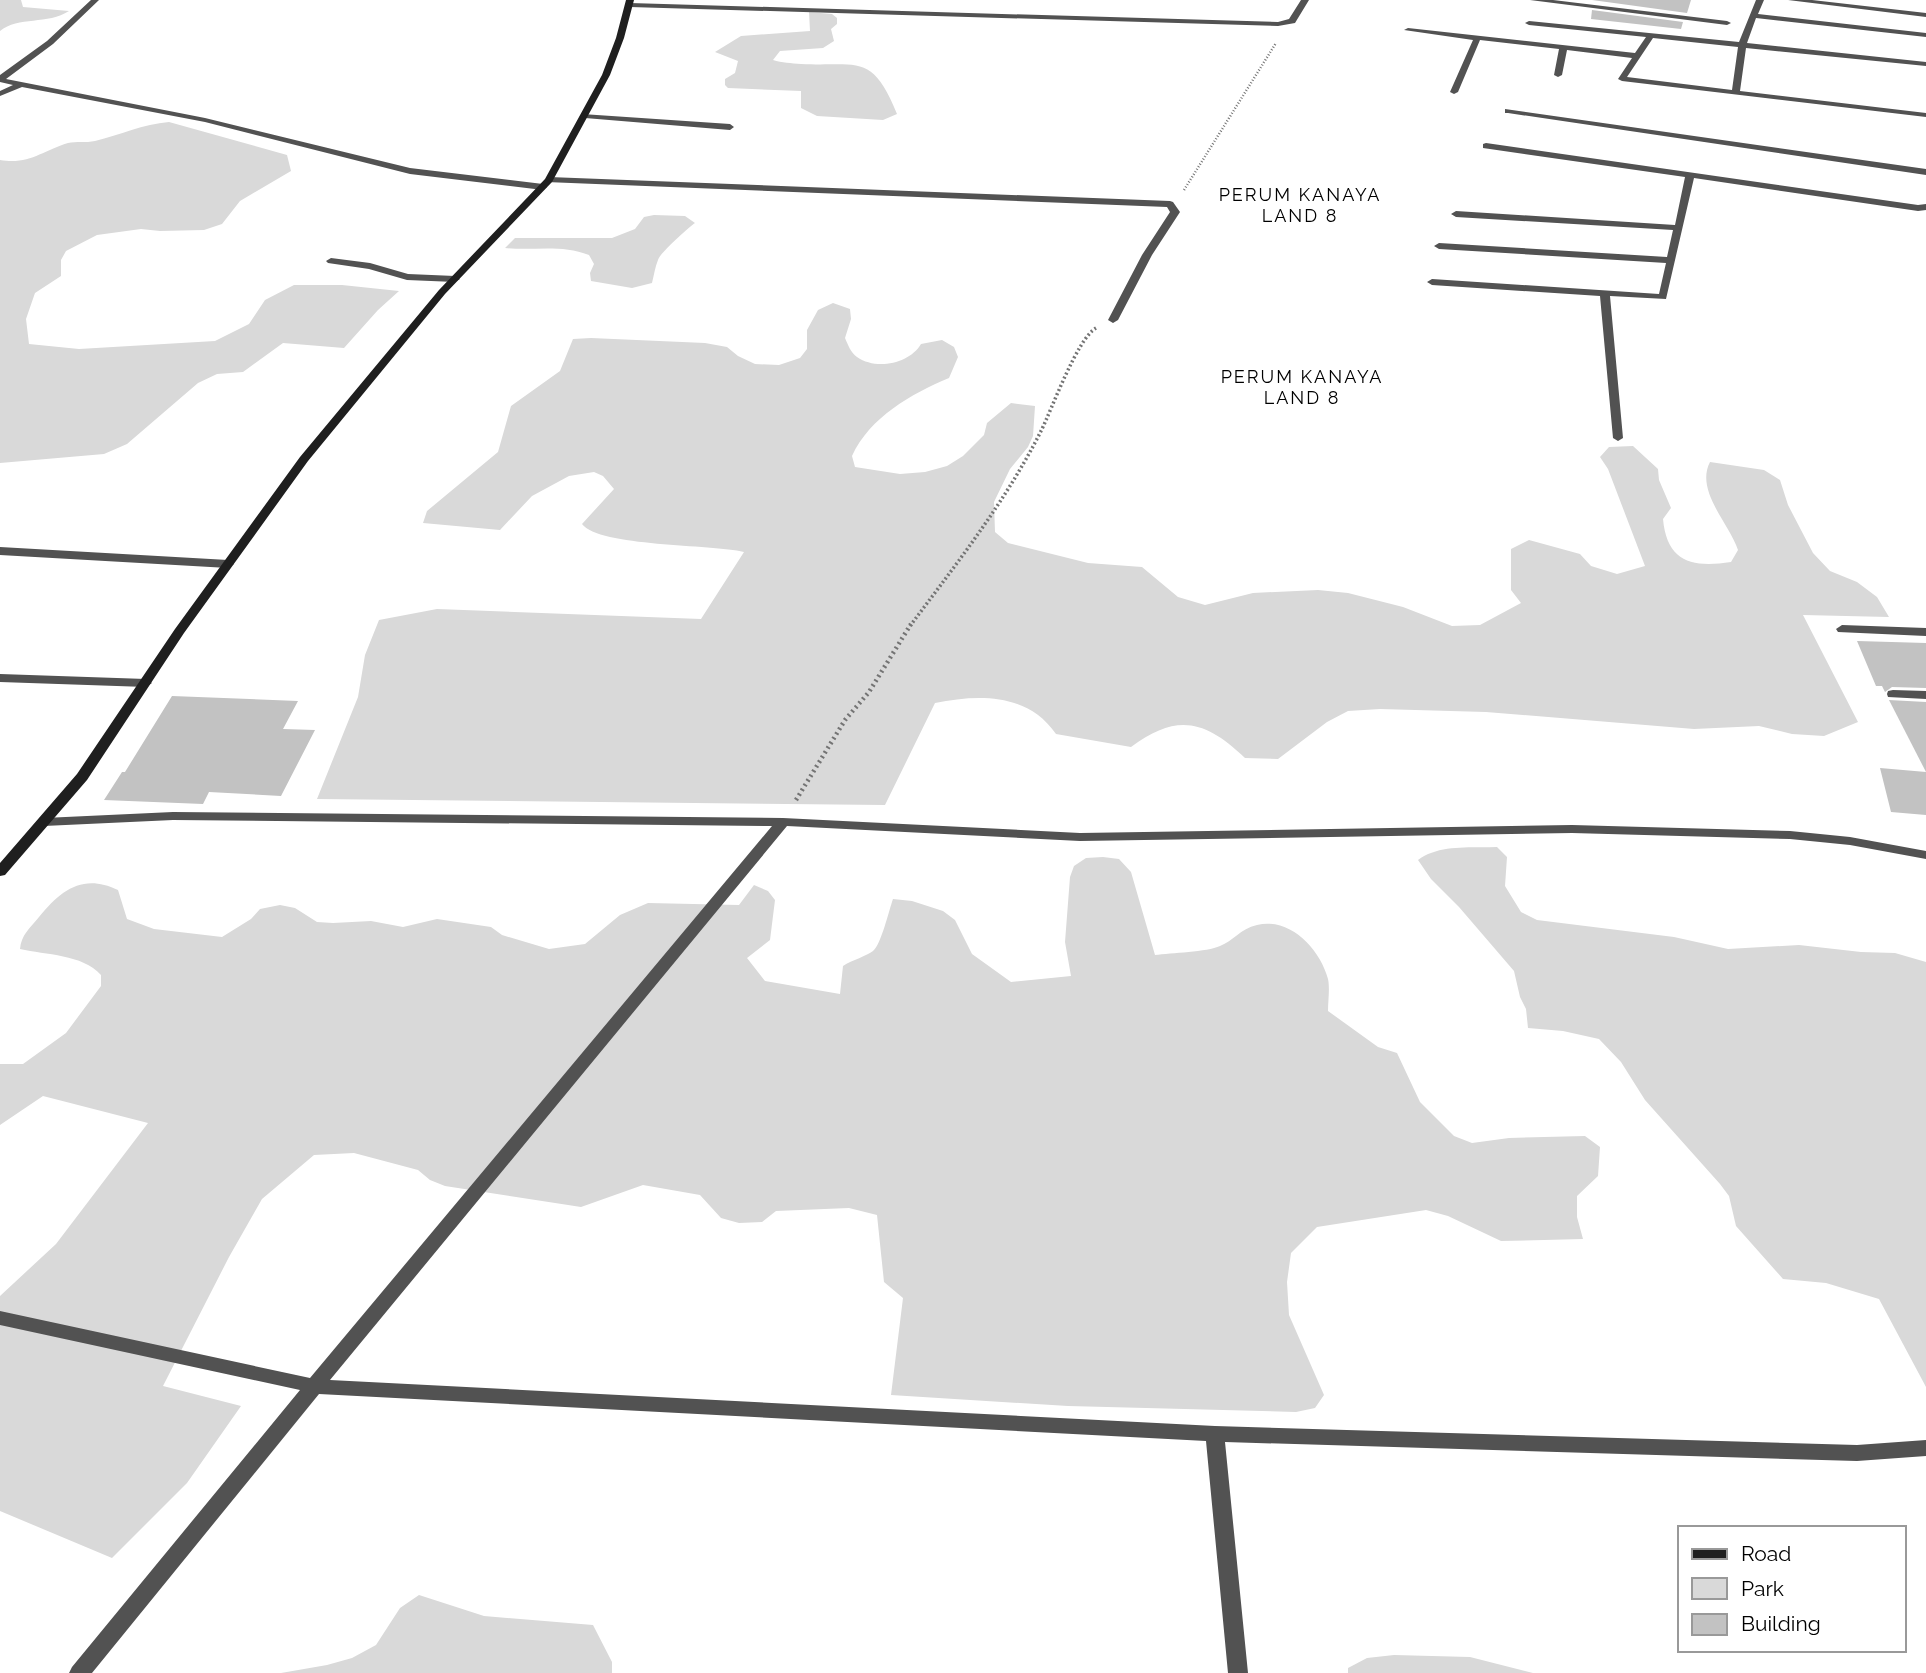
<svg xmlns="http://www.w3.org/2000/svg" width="1926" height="1673" font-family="Raleway,sans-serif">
  <rect width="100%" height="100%" fill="#fff"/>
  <!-- green -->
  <g fill="#d9d9d9">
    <path d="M 0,0 L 21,0 L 23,7 L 69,11 C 48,25 18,16 0,31 Z"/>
    <path d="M 809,12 L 832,14 L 837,18 L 837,24 L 831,29 L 834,41 L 823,48 L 780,51 L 773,60 C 782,63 791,63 801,64 C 858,67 872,52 897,114 L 883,120 L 817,116 L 801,108 L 801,91 L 728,88 L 725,85 L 725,79 L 735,73 L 738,61 L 715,52 L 741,36 L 810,31 Z"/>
    <path d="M 169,122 L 287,155 L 291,171 L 240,201 L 222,224 L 204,230 L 160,231 L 141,229 L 97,235 L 66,251 L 61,260 L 61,276 L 35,293 L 26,319 L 29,344 L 79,349 L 215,341 L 249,324 L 265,300 L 294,285 L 342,285 L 399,291 L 378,310 L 344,348 L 283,343 L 243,372 L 217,374 L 198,383 L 127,444 L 104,454 L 0,463 L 0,160 C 29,165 42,151 68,143 C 76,141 86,143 95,141 C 120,135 143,124 169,122 Z"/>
    <path d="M 654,215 L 685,216 L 695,223 C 689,227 659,254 658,260 C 655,267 654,275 652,283 L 632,288 L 591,281 L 590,273 L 594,264 L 589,255 C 561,244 534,251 505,248 L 515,238 L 612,238 L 635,229 L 644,217 Z"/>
    <path d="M 833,303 L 850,309 L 851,319 L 845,338 C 848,345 851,353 857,357 C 877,371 910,363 921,344 L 942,340 L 954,347 L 958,357 L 949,378 C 911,394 870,417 852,456 L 855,467 L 900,474 L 925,472 L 947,466 L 963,456 L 984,435 L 987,423 L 1011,403 L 1035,406 L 1033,436 L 1028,447 L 1010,469 L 994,502 L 995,532 L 1008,543 L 1088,563 L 1142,567 L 1178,597 L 1205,605 L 1253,593 L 1318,590 L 1348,593 L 1403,607 L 1452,626 L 1480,625 L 1521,603 L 1511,590 L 1511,549 L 1529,540 L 1580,554 L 1591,566 L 1617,574 L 1645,566 L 1608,469 L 1600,457 L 1609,447 L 1633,446 L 1658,469 L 1659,480 L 1671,508 L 1663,519 C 1667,562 1692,568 1731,562 L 1738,550 C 1729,523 1695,491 1710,462 L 1764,470 L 1780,480 L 1788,505 L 1813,553 L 1830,571 L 1857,582 L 1877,597 L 1889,617 L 1803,615 L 1858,722 L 1824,736 L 1792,734 L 1759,726 L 1694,729 L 1486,712 L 1380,709 L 1348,711 L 1327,722 L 1278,759 L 1245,758 C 1205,720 1177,713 1131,747 L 1056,734 C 1028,693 979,694 935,703 L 885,805 L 317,799 L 358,697 L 365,655 L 379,620 L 437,609 L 701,619 L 744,552 C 712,544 599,547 582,524 L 614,489 L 603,476 L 594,472 L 569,476 L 532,496 L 500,530 L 423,523 L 427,511 L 498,452 L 511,406 L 560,371 L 573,339 L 591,338 L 705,343 L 727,347 L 738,356 L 755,364 L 779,365 L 800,358 L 807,349 L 807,330 L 818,310 Z"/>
    <path d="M 1497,847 L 1507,857 L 1505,886 L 1521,912 L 1537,920 L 1674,937 L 1728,949 L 1799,945 L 1861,952 L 1895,953 L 1926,962 L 1926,1387 L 1879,1299 L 1826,1283 L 1783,1279 L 1736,1226 L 1729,1196 L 1720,1184 L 1645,1100 L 1621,1062 L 1599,1039 L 1563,1031 L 1528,1028 L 1526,1009 L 1520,997 L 1514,971 L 1459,907 L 1431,879 L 1418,860 C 1439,844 1471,848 1497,847 Z"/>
    <path d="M 1103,857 L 1119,859 L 1131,872 L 1155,955 C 1171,953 1207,952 1220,946 C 1233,941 1240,929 1257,925 C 1290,917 1320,949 1328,979 C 1330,988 1328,1001 1328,1011 L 1378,1047 L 1397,1053 L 1420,1102 L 1454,1136 L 1472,1143 L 1509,1138 L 1585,1136 L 1600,1147 L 1598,1176 L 1577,1196 L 1577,1217 L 1583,1239 L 1501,1241 L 1448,1216 L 1426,1210 L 1317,1227 L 1291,1253 L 1287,1282 L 1289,1315 L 1324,1395 L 1315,1408 L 1296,1412 L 1068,1406 L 891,1395 L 903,1298 L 884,1282 L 877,1215 L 849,1208 L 776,1211 L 762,1222 L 739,1223 L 721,1218 L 700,1195 L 643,1185 L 581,1207 L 445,1186 L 430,1180 L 418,1170 L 354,1153 L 314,1155 L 262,1199 L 229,1257 L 163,1386 L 241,1406 L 187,1483 L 112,1558 L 0,1511 L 0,1296 L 56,1244 L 148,1123 L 43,1096 L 0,1125 L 0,1064 L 23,1064 L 66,1033 L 101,986 L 101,975 C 82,954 46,955 20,949 C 21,935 30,928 39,917 C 61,890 83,873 118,890 L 127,919 L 154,929 L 222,937 L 251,919 L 260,909 L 280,905 L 295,908 L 317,922 L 333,923 L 371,921 L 403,927 L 437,919 L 491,927 L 502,935 L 549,949 L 585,944 L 620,915 L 648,903 L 739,905 L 754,885 L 768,891 L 775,900 L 770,940 L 747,958 L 765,981 L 840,994 L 843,966 C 852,960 867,956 873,951 C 881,945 889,910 893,899 L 912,901 L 943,911 L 955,920 L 972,954 L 1011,982 L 1071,976 L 1065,942 L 1070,877 L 1074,866 L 1086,858 Z"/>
    <path d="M 419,1595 L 484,1616 L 593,1625 L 612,1662 L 612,1673 L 281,1673 L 327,1665 L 352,1658 L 376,1645 L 400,1608 Z"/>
    <path d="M 1394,1655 L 1470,1657 L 1533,1673 L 1348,1673 L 1348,1668 L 1367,1658 Z"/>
  </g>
  <!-- building -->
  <g fill="#c2c2c2">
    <path d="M 1592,0 L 1691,0 L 1687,13 Z"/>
    <path d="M 1592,10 L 1683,22 L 1681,29 L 1591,19 Z"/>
    <path d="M 1857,641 L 1926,643 L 1926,688 L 1892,687 L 1885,692 L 1882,686 L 1876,686 Z"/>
    <path d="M 172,696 L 298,701 L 283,729 L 315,730 L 281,796 L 209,792 L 203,804 L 104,800 L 122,772 L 125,772 Z"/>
    <path d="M 1889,700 L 1926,702 L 1926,772 Z"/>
    <path d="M 1880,768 L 1926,772 L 1926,815 L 1891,812 Z"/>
  </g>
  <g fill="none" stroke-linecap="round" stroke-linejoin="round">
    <!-- path-far2 -->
    <path stroke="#747474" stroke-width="2.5" stroke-dasharray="1 2" stroke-linecap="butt" d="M 1184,190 L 1276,43"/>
    <!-- path-far1 -->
    <path stroke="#747474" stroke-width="3.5" stroke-dasharray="2 2.5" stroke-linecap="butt" d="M 910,626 C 957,563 1006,501 1041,431 C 1052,409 1077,339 1096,328"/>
    <!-- path -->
    <path stroke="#747474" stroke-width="4.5" stroke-dasharray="2 3.5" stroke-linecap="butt" d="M 796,800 L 845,720 L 869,692 L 911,624"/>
    <!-- service -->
    <path fill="#525252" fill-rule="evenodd" d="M 331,258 L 370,263 L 408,274 L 455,276 L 460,279 L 455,282 L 407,280 L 369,269 L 328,263 L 326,261 Z"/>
    <!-- minor -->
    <g fill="#525252" fill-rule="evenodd">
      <path d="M 91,0 L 99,0 L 53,44 L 6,79 L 205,118 L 410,168 L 543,184 L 547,187 L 543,190 L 410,174 L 205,122 L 22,87 L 0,96 L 0,91 L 13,85 L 0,82 L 0,75 L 47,41 Z"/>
      <path d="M 1301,0 L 1309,0 L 1295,23 L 1278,26 L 630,7 L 626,5 L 630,3 L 1278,22 L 1289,19 Z"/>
      <path d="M 1530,0 L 1553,0 L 1727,21 L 1731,23 L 1727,25 Z"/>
      <path d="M 1756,0 L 1764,0 L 1758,14 L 1926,33 L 1926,37 L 1756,18 L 1747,43 L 1926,62 L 1926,66 L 1746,48 L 1740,91 L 1926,113 L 1926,117 L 1622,81 L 1618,79 L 1632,58 L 1567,50 L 1562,75 L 1558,77 L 1554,75 L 1559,49 L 1480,40 L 1458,92 L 1454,94 L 1450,92 L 1473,40 L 1404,30 L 1408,28 L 1635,53 L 1646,37 L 1529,25 L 1525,23 L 1529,21 L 1739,42 ZM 1653,38 L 1738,47 L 1732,90 L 1627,77 Z"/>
      <path d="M 1788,0 L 1812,0 L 1926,13 L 1926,17 Z"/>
      <path d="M 1505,109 L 1926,169 L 1926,175 L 1508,113 L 1505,113 Z"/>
      <path d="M 582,114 L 730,124 L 734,127 L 730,130 L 585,118 L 582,118 Z"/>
      <path d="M 1486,143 L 1918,205 L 1926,204 L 1926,210 L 1918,211 L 1694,178 L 1666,299 L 1610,296 L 1623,438 L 1618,441 L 1613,438 L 1600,296 L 1432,285 L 1427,282 L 1432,279 L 1659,294 L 1666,263 L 1439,249 L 1434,246 L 1439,243 L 1667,257 L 1673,230 L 1456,217 L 1451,214 L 1456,211 L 1675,225 L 1685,177 L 1483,148 L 1483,144 Z"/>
      <path d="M 549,177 L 1170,201 L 1173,202 L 1180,212 L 1152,255 L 1118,320 L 1113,323 L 1108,320 L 1142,255 L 1170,212 L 1167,207 L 546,182 L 545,180 Z"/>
      <path d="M 0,547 L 228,560 L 234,564 L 228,568 L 0,555 Z"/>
      <path d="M 1842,625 L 1926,628 L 1926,636 L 1838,632 L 1836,629 Z"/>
      <path d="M 0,674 L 146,679 L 152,683 L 146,687 L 0,682 Z"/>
      <path d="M 1893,690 L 1926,691 L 1926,699 L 1888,697 L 1887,694 L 1888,691 Z"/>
      <path d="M 173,812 L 783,818 L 1080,833 L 1572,825 L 1790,831 L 1850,837 L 1926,851 L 1926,859 L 1850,845 L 1790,839 L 1572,833 L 1080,841 L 787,826 L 330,1380 L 1215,1426 L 1857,1445 L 1926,1440 L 1926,1456 L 1857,1461 L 1225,1442 L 1248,1673 L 1228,1673 L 1206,1441 L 319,1394 L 92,1673 L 69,1673 L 72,1667 L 300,1390 L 0,1325 L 0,1311 L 310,1378 L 772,826 L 173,820 L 44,826 L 37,822 L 44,818 Z"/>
    </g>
    <!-- secondary -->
    <path fill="#1f1f1f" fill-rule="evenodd" d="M 626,0 L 634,0 L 624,38 L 610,75 L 552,182 L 445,294 L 308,461 L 184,633 L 87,780 L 5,875 L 0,876 L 0,863 L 77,774 L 175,629 L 300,457 L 439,290 L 545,179 L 602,75 L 616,38 Z"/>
  </g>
  <g text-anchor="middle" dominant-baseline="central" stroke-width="7" stroke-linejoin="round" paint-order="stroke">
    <!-- far-neighbourhood labels -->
    <g font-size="18" letter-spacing="2" fill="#000" stroke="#fff">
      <text x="1300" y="194">PERUM KANAYA<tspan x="1300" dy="21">LAND 8</tspan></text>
      <text x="1302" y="376">PERUM KANAYA<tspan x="1302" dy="21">LAND 8</tspan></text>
    </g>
  </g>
  <!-- legend -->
  <rect x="1678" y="1526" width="228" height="126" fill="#ffffff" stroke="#999999" stroke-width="2"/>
  <rect x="1692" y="1549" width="35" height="10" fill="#1f1f1f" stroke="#999999" stroke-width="2"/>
  <text x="1741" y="1561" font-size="21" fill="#000000">Road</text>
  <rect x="1692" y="1578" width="35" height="21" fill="#d9d9d9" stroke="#999999" stroke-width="2"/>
  <text x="1741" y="1596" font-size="21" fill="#000000">Park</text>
  <rect x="1692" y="1614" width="35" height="21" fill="#c2c2c2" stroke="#999999" stroke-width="2"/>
  <text x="1741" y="1631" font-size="21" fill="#000000">Building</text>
</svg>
